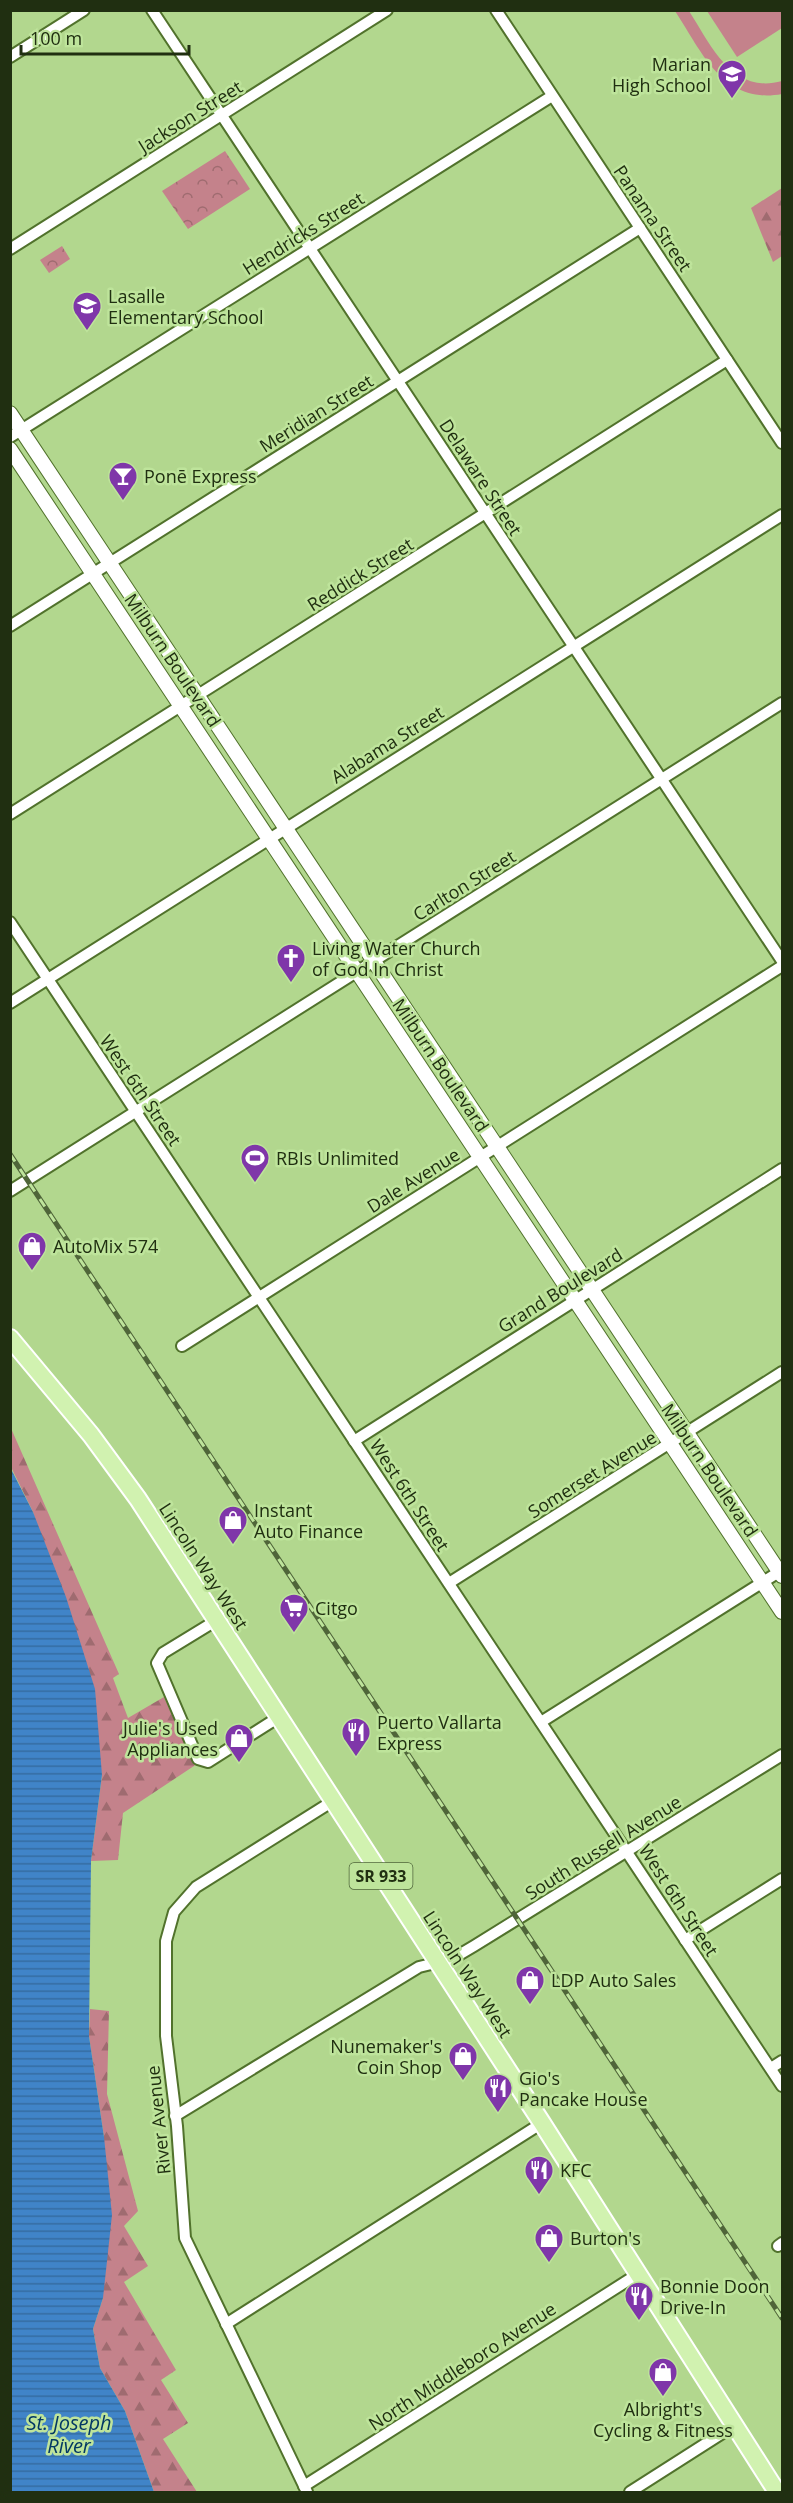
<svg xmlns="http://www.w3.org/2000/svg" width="793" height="2503" font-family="'Open Sans',sans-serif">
  <defs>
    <pattern id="forest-firs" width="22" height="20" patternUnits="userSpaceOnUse" patternTransform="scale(1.5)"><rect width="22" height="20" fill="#c4828b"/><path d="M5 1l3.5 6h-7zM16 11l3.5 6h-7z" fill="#9f6b70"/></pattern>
    <pattern id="park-crowns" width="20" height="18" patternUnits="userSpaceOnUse" patternTransform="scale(1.5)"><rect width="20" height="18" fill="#c4828b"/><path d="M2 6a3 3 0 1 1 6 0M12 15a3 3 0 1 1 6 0" fill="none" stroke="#9f6b70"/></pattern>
    <pattern id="water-rules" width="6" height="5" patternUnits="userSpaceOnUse" patternTransform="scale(1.5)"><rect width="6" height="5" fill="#4084c8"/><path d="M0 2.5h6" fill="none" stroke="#356ca1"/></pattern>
  </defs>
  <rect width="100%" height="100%" fill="#b2d78e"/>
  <!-- grass -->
  <g fill="#c4828b">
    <path d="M 675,11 L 689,11 C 711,45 732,95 782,81 L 782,94 C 723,105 702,52 675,11 Z"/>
    <path d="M 707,11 L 782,11 L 782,28 L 737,57 Z"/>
  </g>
  <!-- forest -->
  <g fill="url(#forest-firs)">
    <path d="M 782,188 L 782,256 L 773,262 L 751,208 Z"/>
    <path d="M 10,1426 L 119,1674 L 113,1678 L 128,1718 L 164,1697 L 190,1756 L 197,1764 L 123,1813 L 118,1860 L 91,1861 L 102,1775 L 33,1512 L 11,1467 Z"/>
    <path d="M 90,2009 L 109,2011 L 107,2094 L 138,2211 L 124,2226 L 148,2266 L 124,2282 L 176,2370 L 161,2380 L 188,2423 L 163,2439 L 197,2492 L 154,2492 L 125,2411 L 100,2368 L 93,2329 L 103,2298 L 104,2137 L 89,2036 Z"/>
  </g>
  <!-- park -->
  <g fill="url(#park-crowns)">
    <path d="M 225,151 L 250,189 L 188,229 L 162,191 Z"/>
    <path d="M 62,246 L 70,259 L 49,273 L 40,260 Z"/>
  </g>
  <!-- water -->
  <path fill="url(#water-rules)" d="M 10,1467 L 33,1512 L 66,1597 L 95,1689 L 102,1775 L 91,1861 L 89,2036 L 104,2137 L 112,2215 L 103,2298 L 93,2329 L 100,2368 L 125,2411 L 154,2492 L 11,2492 Z"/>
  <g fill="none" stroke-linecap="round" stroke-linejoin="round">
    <!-- minor casing -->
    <g stroke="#51722c" stroke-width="14">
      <g id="minor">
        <path d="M 152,10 L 782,961"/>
        <path d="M 496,10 L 782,443"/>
        <path d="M 10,57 L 84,10"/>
        <path d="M 10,249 L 387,10"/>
        <path d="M 10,437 L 552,96"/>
        <path d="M 10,626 L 640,228"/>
        <path d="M 10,814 L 727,360"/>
        <path d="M 10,922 L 782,2086"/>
        <path d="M 10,1003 L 782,515"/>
        <path d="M 10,1191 L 782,703"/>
        <path d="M 182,1346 L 782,966"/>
        <path d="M 354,1441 L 782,1169"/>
        <path d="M 449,1583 L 782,1372"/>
        <path d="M 217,1620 L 163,1653 L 157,1663 L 198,1759 L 208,1762 L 279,1717"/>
        <path d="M 541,1722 L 782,1570"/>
        <path d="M 685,1940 L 782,1879"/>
        <path d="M 771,2068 L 782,2061"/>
        <path d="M 175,2116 L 419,1967 L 452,1959 L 474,1946 L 782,1755"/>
        <path d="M 778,2246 L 782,2243"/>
        <path d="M 226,2324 L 542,2123"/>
        <path d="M 304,2486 L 638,2274"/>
        <path d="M 307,2492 L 185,2238 L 177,2126 L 166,2036 L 166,1941 L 174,1912 L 196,1887 L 333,1801"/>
        <path d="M 630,2492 L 735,2425"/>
      </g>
    </g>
    <!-- tertiary casing -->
    <g stroke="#51722c" stroke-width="16">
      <g id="tertiary">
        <path d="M 10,413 L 782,1576"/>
        <path d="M 10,449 L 782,1612"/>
      </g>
    </g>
    <!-- primary casing -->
    <g stroke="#fff" stroke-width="20">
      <path id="primary" d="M 10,1338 L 91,1435 L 138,1499 L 542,2123 L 777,2492"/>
    </g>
    <!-- minor -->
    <use href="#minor" stroke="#fff" stroke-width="10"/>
    <!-- tertiary -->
    <use href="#tertiary" stroke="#fff" stroke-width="14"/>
    <!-- primary -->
    <use href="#primary" stroke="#d1f2b0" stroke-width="16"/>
    <!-- rail casing -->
    <g stroke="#4f6539" stroke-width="5">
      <path id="rail" d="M 10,1154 L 782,2318"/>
    </g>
    <!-- rail -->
    <use href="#rail" stroke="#bee49b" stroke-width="3" stroke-dasharray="9" stroke-linecap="butt"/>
  </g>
  <!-- icons -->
  <defs>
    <g id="school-pin" transform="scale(1.5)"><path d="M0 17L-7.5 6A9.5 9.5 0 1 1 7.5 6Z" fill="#7f36a9" stroke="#bee49b"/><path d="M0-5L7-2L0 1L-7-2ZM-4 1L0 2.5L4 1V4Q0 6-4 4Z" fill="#fff"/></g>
    <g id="bar-pin" transform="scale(1.5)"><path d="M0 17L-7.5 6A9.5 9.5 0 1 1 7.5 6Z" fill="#7f36a9" stroke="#bee49b"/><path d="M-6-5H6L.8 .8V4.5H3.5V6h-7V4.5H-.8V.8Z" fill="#fff"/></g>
    <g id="church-pin" transform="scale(1.5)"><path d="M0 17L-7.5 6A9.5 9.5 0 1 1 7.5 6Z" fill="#7f36a9" stroke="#bee49b"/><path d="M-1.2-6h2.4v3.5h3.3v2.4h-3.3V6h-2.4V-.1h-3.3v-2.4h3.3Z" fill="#fff"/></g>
    <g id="stadium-pin" transform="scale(1.5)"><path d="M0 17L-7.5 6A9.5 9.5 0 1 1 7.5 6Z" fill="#7f36a9" stroke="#bee49b"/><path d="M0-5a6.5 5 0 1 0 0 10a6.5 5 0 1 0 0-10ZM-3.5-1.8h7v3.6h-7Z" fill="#fff"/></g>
    <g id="shop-pin" transform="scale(1.5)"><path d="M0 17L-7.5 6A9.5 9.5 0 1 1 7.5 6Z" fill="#7f36a9" stroke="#bee49b"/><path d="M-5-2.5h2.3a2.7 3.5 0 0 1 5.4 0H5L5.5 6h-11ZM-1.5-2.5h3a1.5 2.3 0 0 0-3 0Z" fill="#fff"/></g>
    <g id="supermarket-pin" transform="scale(1.5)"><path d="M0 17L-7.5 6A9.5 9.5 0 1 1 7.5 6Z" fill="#7f36a9" stroke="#bee49b"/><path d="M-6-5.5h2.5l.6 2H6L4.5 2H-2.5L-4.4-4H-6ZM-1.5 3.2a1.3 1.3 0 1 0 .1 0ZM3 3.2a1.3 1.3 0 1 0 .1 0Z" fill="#fff"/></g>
    <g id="restaurant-pin" transform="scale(1.5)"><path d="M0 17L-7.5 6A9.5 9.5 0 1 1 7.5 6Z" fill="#7f36a9" stroke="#bee49b"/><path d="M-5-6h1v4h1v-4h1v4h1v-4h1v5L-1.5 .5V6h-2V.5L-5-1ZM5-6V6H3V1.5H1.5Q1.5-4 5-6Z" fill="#fff"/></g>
  </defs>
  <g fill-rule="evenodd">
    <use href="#school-pin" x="732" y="74"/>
    <use href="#school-pin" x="87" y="306"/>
    <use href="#bar-pin" x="123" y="476"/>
    <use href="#church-pin" x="291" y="958"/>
    <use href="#stadium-pin" x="255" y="1158"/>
    <use href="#shop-pin" x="32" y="1246"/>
    <use href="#shop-pin" x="233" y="1520"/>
    <use href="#supermarket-pin" x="294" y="1608"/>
    <use href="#restaurant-pin" x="356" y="1732"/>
    <use href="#shop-pin" x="239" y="1738"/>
    <use href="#shop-pin" x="530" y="1980"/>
    <use href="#shop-pin" x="463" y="2056"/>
    <use href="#restaurant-pin" x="498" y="2088"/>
    <use href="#restaurant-pin" x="539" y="2170"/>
    <use href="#shop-pin" x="549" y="2238"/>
    <use href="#restaurant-pin" x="639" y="2296"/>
    <use href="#shop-pin" x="663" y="2372"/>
  </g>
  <g text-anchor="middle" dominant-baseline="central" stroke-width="5" stroke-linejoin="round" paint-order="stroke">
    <!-- shield labels -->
    <rect fill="#bee49b" stroke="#4f653a" stroke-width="1.5" x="349.5" y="1863" width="63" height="26" rx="4.5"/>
    <g font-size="16" font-weight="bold" fill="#202f11">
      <text x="381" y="1876">SR 933</text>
    </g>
    <!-- poi labels -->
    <g font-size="18" fill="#202f11" stroke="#bee49b" text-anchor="start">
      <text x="711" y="64" text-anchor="end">Marian<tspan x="711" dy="21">High School</tspan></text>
      <text x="108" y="296">Lasalle<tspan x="108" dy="21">Elementary School</tspan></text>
      <text x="144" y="476">Ponē Express</text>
      <text x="312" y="948">Living Water Church<tspan x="312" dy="21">of God In Christ</tspan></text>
      <text x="276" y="1158">RBIs Unlimited</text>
      <text x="53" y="1246">AutoMix 574</text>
      <text x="254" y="1510">Instant<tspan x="254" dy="21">Auto Finance</tspan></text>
      <text x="315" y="1608">Citgo</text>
      <text x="377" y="1722">Puerto Vallarta<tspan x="377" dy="21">Express</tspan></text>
      <text x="218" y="1728" text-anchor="end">Julie's Used<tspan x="218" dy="21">Appliances</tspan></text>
      <text x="551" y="1980">LDP Auto Sales</text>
      <text x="442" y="2046" text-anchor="end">Nunemaker's<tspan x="442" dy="21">Coin Shop</tspan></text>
      <text x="519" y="2078">Gio's<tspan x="519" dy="21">Pancake House</tspan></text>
      <text x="560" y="2170">KFC</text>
      <text x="570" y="2238">Burton's</text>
      <text x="660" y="2286">Bonnie Doon<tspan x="660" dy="21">Drive-In</tspan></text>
      <text x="663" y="2409" text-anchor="middle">Albright's<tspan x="663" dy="21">Cycling &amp; Fitness</tspan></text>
    </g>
    <!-- street labels -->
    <g font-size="18" fill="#202f11" stroke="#bee49b">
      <text transform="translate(190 116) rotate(-32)">Jackson Street</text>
      <text transform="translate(653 218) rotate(56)">Panama Street</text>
      <text transform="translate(303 233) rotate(-32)">Hendricks Street</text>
      <text transform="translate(316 413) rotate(-32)">Meridian Street</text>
      <text transform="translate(481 477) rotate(57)">Delaware Street</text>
      <text transform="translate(360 574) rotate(-32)">Reddick Street</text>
      <text transform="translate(173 660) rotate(56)">Milburn Boulevard</text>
      <text transform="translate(387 744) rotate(-32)">Alabama Street</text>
      <text transform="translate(464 885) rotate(-32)">Carlton Street</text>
      <text transform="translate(441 1065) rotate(56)">Milburn Boulevard</text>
      <text transform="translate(141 1090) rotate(56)">West 6th Street</text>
      <text transform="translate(413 1180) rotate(-32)">Dale Avenue</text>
      <text transform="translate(560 1290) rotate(-32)">Grand Boulevard</text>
      <text transform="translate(710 1470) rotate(56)">Milburn Boulevard</text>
      <text transform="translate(592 1474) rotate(-32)">Somerset Avenue</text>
      <text transform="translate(410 1495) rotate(57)">West 6th Street</text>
      <text transform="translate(204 1566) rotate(57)">Lincoln Way West</text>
      <text transform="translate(603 1847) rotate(-32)">South Russell Avenue</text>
      <text transform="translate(679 1900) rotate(57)">West 6th Street</text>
      <text transform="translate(468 1974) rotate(57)">Lincoln Way West</text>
      <text transform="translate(158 2120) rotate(-96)">River Avenue</text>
      <text transform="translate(462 2366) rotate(-33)">North Middleboro Avenue</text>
    </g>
    <!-- water labels -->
    <g font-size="20" font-style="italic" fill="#033864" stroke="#bee49b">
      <text x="69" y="2422">St. Joseph<tspan x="69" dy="23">River</tspan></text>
    </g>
  </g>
  <!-- border -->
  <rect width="793" height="2503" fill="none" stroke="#202f11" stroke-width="24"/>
  <!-- scale -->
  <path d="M21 45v9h168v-9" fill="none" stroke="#202f11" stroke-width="3"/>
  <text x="30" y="45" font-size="18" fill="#202f11" stroke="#bee49b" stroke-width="4.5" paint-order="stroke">100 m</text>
</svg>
